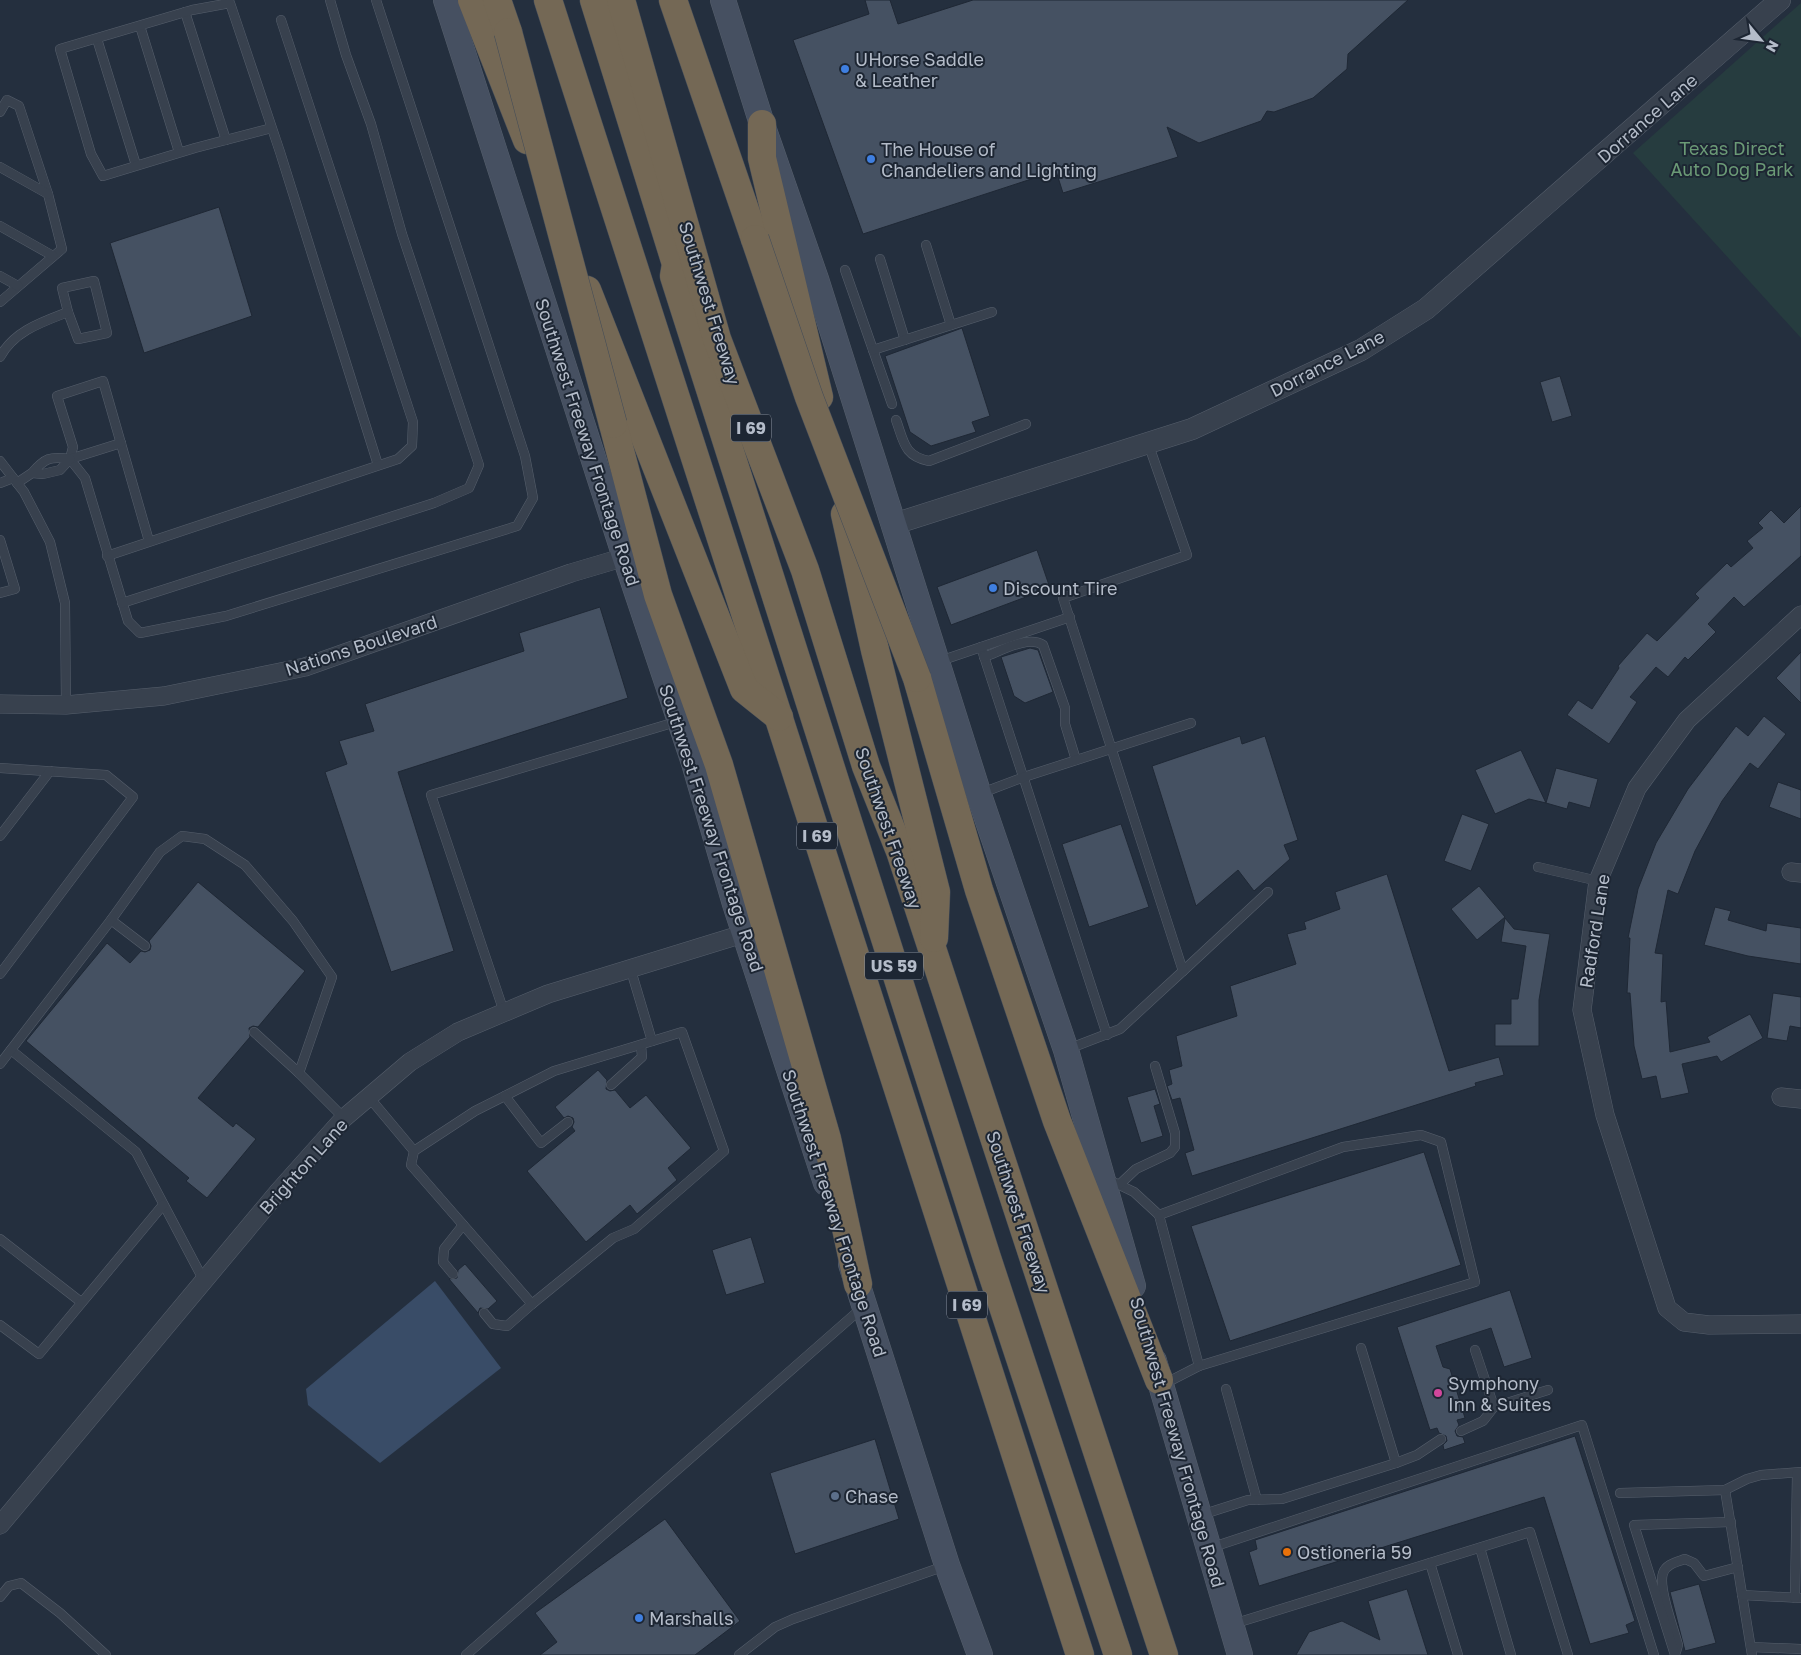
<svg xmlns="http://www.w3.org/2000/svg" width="1801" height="1655" font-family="'Golos Text',sans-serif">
  <rect width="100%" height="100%" fill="#242f3e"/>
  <!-- green -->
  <path fill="#263c3f" d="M 1801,3 L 1801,338 L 1633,153 Z"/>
  <!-- water -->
  <path fill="#394c67" d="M 435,1281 L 501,1368 L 380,1463 L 308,1405 L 306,1389 Z"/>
  <!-- building -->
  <g fill="#455162" stroke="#1f2835">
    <path d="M 865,0 L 890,0 L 898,24 L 973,0 L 1408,0 L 1348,54 L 1347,69 L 1313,98 L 1274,112 L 1267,111 L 1261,121 L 1199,143 L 1167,127 L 1178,157 L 1063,193 L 1056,171 L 863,234 L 793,40 L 869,14 Z"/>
    <path d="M 219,207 L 252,316 L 144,353 L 110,243 Z"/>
    <path d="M 962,328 L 990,416 L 972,422 L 976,432 L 931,446 L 910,432 L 885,356 Z"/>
    <path d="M 1560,376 L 1572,416 L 1552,422 L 1540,382 Z"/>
    <path d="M 1801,506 L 1801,556 L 1744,607 L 1734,597 L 1708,624 L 1716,632 L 1688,660 L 1685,657 L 1668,677 L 1656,667 L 1630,697 L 1637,702 L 1609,744 L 1567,715 L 1578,700 L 1592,709 L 1619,668 L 1618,666 L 1647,633 L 1657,641 L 1699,598 L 1695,594 L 1727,563 L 1731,567 L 1753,548 L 1747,541 L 1763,528 L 1758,523 L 1771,510 L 1784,523 Z"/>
    <path d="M 1037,550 L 1050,588 L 951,625 L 937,587 Z"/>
    <path d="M 600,607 L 628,698 L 398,772 L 454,951 L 391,972 L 325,772 L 347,764 L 339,741 L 374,731 L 365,704 L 524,651 L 519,633 Z"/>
    <path d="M 1030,648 L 1038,650 L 1053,692 L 1025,703 L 1014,696 L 1001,657 Z"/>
    <path d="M 1801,652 L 1801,703 L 1776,678 Z"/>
    <path d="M 1764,716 L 1786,734 L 1758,769 L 1750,763 L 1722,801 L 1695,851 L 1678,894 L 1668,890 L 1655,953 L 1663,954 L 1661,1002 L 1666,1001 L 1670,1052 L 1710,1042 L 1707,1037 L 1750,1014 L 1763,1038 L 1721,1062 L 1717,1056 L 1682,1064 L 1689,1093 L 1661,1099 L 1656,1076 L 1642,1079 L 1634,1046 L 1630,993 L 1627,993 L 1630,938 L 1628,938 L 1638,889 L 1656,843 L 1688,789 L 1736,726 L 1748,736 Z"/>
    <path d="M 1240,736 L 1242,744 L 1265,736 L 1298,840 L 1284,845 L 1290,859 L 1254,891 L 1238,870 L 1196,906 L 1152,766 Z"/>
    <path d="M 1521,750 L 1546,803 L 1529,799 L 1495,814 L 1475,770 Z"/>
    <path d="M 1556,768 L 1598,779 L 1590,808 L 1569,802 L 1567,809 L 1546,803 Z"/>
    <path d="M 1778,782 L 1801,790 L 1801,819 L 1769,807 Z"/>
    <path d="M 1462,814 L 1489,824 L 1471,871 L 1444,861 Z"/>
    <path d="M 1121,824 L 1149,907 L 1089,927 L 1062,844 Z"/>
    <path d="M 1387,874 L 1449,1071 L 1499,1057 L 1504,1075 L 1475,1083 L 1476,1086 L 1192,1176 L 1185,1153 L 1194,1150 L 1180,1098 L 1172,1100 L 1167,1086 L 1172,1084 L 1169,1070 L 1182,1066 L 1176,1036 L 1237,1016 L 1230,986 L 1296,964 L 1287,934 L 1306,929 L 1304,922 L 1340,909 L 1335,892 Z"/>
    <path d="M 198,882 L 305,971 L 258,1027 L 253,1026 L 249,1028 L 250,1037 L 198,1098 L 233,1127 L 236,1123 L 256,1139 L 207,1198 L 186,1181 L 189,1178 L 26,1041 L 107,943 L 130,963 L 141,951 L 145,952 L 150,950 L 151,946 L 149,941 Z"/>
    <path d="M 1479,886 L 1505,917 L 1477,940 L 1451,909 Z"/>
    <path d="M 1715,907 L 1731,911 L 1728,920 L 1766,931 L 1767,923 L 1801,928 L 1801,964 L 1748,956 L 1704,945 Z"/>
    <path d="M 1505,918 L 1514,929 L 1550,934 L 1539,1000 L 1539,1046 L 1495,1046 L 1495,1024 L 1511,1024 L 1511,999 L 1518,999 L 1526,946 L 1501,942 Z"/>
    <path d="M 1773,993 L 1801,997 L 1801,1028 L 1790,1026 L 1787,1041 L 1767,1038 Z"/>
    <path d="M 598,1070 L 607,1080 L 606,1089 L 610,1091 L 615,1090 L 630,1108 L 646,1095 L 691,1148 L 668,1168 L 677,1180 L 637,1214 L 630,1205 L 586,1242 L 527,1171 L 575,1131 L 572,1127 L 574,1122 L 573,1118 L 568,1116 L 564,1118 L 555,1107 Z"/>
    <path d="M 1155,1089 L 1160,1104 L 1154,1106 L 1163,1136 L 1141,1143 L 1127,1097 Z"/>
    <path d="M 1424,1152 L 1461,1265 L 1230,1341 L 1191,1226 Z"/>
    <path d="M 751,1237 L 765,1283 L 726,1295 L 712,1250 Z"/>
    <path d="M 465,1264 L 497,1301 L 488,1309 L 480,1308 L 478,1313 L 449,1279 L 457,1278 L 458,1270 Z"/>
    <path d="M 1510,1290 L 1532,1358 L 1504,1367 L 1491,1328 L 1436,1346 L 1443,1367 L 1450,1369 L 1465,1418 L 1457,1420 L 1459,1425 L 1455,1431 L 1457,1436 L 1463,1437 L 1465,1443 L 1444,1450 L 1443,1445 L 1447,1441 L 1446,1436 L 1439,1433 L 1437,1428 L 1430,1430 L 1397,1327 Z"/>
    <path d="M 1575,1436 L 1635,1621 L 1626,1625 L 1629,1633 L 1590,1644 L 1544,1497 L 1259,1586 L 1249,1552 L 1257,1549 L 1255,1540 Z"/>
    <path d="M 875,1439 L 899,1519 L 795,1554 L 770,1473 Z"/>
    <path d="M 665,1519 L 740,1621 L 695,1655 L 540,1655 L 557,1642 L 535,1613 Z"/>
    <path d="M 1699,1584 L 1716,1643 L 1685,1651 L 1670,1592 Z"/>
    <path d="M 1407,1589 L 1428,1655 L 1296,1655 L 1309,1632 L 1342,1621 L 1380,1640 L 1368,1601 Z"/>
  </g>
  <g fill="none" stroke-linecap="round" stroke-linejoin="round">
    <!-- service casing -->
    <g stroke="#565f6c" stroke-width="10">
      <g id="service">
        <path d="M 185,12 L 226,140"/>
        <path d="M 140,26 L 179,152"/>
        <path d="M 97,39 L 136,165"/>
        <path d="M 0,112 L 7,100 L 19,106 L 48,194 L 62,249 L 0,302"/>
        <path d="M 272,128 L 195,148 L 103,176 L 91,154 L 60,49 L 192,10 L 230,3 L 280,152 L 378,465"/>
        <path d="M 0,167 L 48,194"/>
        <path d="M 0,226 L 53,256"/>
        <path d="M 926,245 L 951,325"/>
        <path d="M 880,259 L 905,340"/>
        <path d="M 845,270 L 892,404"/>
        <path d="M 0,276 L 18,286"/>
        <path d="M 94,281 L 107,333 L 78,339 L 68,312 L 62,288 Z"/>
        <path d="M 873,350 L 992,312"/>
        <path d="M 0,357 C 14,331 42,322 68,312"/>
        <path d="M 896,420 C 904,442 904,456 929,461 L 1026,424"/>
        <path d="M 70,459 L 85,478 L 128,621 L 140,633 L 226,616 L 517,526 L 533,498 L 525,456 L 376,0"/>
        <path d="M 70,459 L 73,447 L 57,396 L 103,381 L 149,541"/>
        <path d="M 70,459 L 121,443"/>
        <path d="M 0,461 L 24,492 L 50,542 L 65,603 L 66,705"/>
        <path d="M 0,483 L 13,478"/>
        <path d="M 17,483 L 32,473 L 43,474 L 60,470 L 70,459 C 50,456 45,458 32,473"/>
        <path d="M 0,540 L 15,589 L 0,593"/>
        <path d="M 107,556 L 398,459 L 412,446 L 413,422 L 281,20"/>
        <path d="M 122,603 L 434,503 L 469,488 L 479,465 L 402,234 L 371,124 L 346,55 L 330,0"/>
        <path d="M 981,647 L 1107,1035"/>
        <path d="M 984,657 C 1001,651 1028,635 1043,645 L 1065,708 L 1065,724 L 1076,760"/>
        <path d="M 937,662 L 1070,617"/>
        <path d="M 0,768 L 106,775 L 133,797 L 0,974"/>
        <path d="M 979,794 L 1024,777 L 1191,723"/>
        <path d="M 0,836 L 50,771"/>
        <path d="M 1538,867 L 1598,881"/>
        <path d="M 111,920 L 145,946"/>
        <path d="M 630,967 L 652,1041"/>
        <path d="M 1183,971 L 1268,892"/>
        <path d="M 504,1012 L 431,795 L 679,721"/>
        <path d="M 254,1032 L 299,1073 L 344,1118"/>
        <path d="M 1068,1049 L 1120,1029 L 1183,971 L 1063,598 L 1187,555 L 1148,443"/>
        <path d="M 11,1050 L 136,1152 L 204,1281"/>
        <path d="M 0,1064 L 111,920 L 160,852 L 182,836 L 205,839 L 245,865 L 293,921 L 332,977 L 299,1073"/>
        <path d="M 611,1085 L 642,1057 L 641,1045"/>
        <path d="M 368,1096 L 414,1151 L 411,1165 L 532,1304 L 613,1238 L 634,1229 L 724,1151 L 682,1032 L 554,1071 L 475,1111 L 414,1151"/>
        <path d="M 505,1096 L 541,1143 L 568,1122"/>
        <path d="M 1107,1179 L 1134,1192 L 1159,1215 L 1199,1366 L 1164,1384"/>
        <path d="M 1120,1184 L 1136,1169 L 1170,1153 L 1175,1147 L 1175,1133 L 1155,1066"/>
        <path d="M 1159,1215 L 1343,1147 L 1421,1135 L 1441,1142 L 1475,1282 L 1199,1366"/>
        <path d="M 0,1239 L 81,1302"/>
        <path d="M 453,1274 L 443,1262 L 444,1249 L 463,1225"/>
        <path d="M 484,1313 L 493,1324 L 507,1326 L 532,1304"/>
        <path d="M 0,1325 L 39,1354 L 163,1205"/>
        <path d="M 1361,1348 L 1396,1463"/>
        <path d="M 1475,1350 L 1494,1407"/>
        <path d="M 1226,1389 L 1257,1500"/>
        <path d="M 1461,1431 L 1483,1421 L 1494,1407 L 1548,1390"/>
        <path d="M 1725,1490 L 1752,1655"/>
        <path d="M 1620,1493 L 1725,1490 L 1747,1479 L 1761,1475 L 1801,1472"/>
        <path d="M 1201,1515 L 1248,1500 L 1282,1499 L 1396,1463 L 1417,1455 L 1441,1439"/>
        <path d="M 1210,1548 L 1582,1425 L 1654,1655"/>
        <path d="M 1480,1548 L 1511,1655"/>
        <path d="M 1430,1563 L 1458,1655"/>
        <path d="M 1742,1595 L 1801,1598"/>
        <path d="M 0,1597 L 9,1586 L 21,1583 L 60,1613 L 106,1655"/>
        <path d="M 1795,1598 L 1797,1473"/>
        <path d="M 1233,1624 L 1530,1532 L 1568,1655"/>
        <path d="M 1751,1647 L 1801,1649"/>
        <path d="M 1676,1652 L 1678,1645 C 1674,1629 1658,1588 1663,1573 C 1666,1564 1677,1562 1685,1559 L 1694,1563 L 1704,1576 L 1738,1567"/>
        <path d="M 466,1655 L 863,1307"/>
        <path d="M 739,1655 L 775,1627 L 793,1619 L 945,1566"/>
        <path d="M 1675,1655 L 1634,1525 L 1731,1522"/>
      </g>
    </g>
    <!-- minor casing -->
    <g stroke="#565f6c" stroke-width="19">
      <g id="minor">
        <path d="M 1801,615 L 1687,720 L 1637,788 L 1598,881 L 1582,1010 L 1605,1115 L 1667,1308 L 1684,1322 L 1709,1325 L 1801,1324"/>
        <path d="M 0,704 L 66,705 L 164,696 L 305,667 L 571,573 L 625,557"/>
        <path d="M 1791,872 L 1801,873"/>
        <path d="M 1781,1097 L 1801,1099"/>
        <path d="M 0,1525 L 278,1192 L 344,1118 L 410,1062 L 458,1032 L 548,994 L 746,933"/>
      </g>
    </g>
    <!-- tertiary casing -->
    <g stroke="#565f6c" stroke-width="22">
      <path id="tertiary" d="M 894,524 L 1192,429 L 1361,350 L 1426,309 L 1780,0"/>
    </g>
    <!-- secondary casing -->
    <g stroke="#565f6c" stroke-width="26">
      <g id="secondary">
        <path d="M 446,0 L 625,557 L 694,763 L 735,904 L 826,1183"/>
        <path d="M 723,0 L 762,124 L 816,279 L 979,795 L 1066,1050 L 1133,1286"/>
        <path d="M 851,1264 L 947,1565 L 980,1655"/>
        <path d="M 1154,1361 L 1240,1655"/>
      </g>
    </g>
    <!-- motorway casing -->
    <g stroke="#434c59" stroke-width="29">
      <g id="motorway">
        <path d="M 472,0 L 527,140"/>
        <path d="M 497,0 L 508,32"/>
        <path d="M 548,0 L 1080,1655"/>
        <path d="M 594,0 L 676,264 L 674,276 L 987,1258 L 1118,1655"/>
        <path d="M 621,0 L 717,339 L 805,570 L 866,766 L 900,851 L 1164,1655"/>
        <path d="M 673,0 L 755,239"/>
        <path d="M 762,124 L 762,158 L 819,397"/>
        <path d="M 587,290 L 744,689 L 779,717"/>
        <path d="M 613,424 L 658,595 L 719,765 L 827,1139 L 858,1284"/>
        <path d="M 845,514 L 875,650 L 936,892 L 934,938"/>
        <path d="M 917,678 L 979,890 L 1057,1121 L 1159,1380"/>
      </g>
    </g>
    <!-- service -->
    <use href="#service" stroke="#38414e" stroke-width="9"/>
    <!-- minor -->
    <use href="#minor" stroke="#38414e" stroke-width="18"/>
    <!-- tertiary -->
    <use href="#tertiary" stroke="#38414e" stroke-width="21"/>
    <!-- secondary -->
    <use href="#secondary" stroke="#465061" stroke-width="25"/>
    <!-- motorway -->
    <use href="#motorway" stroke="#746855" stroke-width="28"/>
    <!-- motorway-bridge casing -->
    <g stroke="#434c59" stroke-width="29" stroke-linecap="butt">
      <g id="motorway-bridge">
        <path d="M 508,32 L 613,424"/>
        <path d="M 755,239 L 809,397 L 917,678"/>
      </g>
    </g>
    <!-- motorway-bridge -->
    <use href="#motorway-bridge" stroke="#746855" stroke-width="28"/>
  </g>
  <!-- markers -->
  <g fill="#3f7fe0" stroke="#1d2633" stroke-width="2">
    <circle cx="845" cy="69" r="5"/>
    <circle cx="871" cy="159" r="5"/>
    <circle cx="993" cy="588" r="5"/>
    <circle cx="639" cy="1618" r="5"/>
  </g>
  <circle fill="#d1479c" stroke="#1d2633" stroke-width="2" cx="1438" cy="1393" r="5"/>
  <circle fill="#5c6f8a" stroke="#1d2633" stroke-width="2" cx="835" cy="1496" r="5"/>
  <circle fill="#e8710a" stroke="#1d2633" stroke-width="2" cx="1287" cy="1552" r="5"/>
  <g text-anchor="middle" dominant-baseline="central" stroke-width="4" stroke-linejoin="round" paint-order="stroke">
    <!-- shield labels -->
    <g fill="#1d2633" stroke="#878f9c" stroke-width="1">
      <rect x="731" y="414.5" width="40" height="27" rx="4"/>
      <rect x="797" y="822.5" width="40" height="27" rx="4"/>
      <rect x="865" y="952.5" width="58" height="27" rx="4"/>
      <rect x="947" y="1291.5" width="40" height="27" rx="4"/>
    </g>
    <g font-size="16" font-weight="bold" fill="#b4bcc9">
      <text x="751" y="428">I 69</text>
      <text x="817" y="836">I 69</text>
      <text x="894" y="966">US 59</text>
      <text x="967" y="1305">I 69</text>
    </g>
    <!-- poi labels -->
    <g font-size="18" fill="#b4bcc9" stroke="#1d2633" text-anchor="start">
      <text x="855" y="59">UHorse Saddle<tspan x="855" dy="21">&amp; Leather</tspan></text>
      <text x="881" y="149">The House of<tspan x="881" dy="21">Chandeliers and Lighting</tspan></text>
      <text x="1003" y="588">Discount Tire</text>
      <text x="1448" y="1383">Symphony<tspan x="1448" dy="21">Inn &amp; Suites</tspan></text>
      <text x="845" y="1496">Chase</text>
      <text x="1297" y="1552">Ostioneria 59</text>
      <text x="649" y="1618">Marshalls</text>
    </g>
    <!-- street labels -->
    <g font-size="18" fill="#b4bcc9" stroke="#1d2633">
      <text transform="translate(1647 118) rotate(-41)">Dorrance Lane</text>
      <text transform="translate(710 303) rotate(73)">Southwest Freeway</text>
      <text transform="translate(1327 363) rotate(-27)">Dorrance Lane</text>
      <text transform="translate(588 442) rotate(72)">Southwest Freeway Frontage Road</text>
      <text transform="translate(361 645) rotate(-18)">Nations Boulevard</text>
      <text transform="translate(712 828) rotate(72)">Southwest Freeway Frontage Road</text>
      <text transform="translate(889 828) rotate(71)">Southwest Freeway</text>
      <text transform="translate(1594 931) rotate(-81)">Radford Lane</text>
      <text transform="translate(303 1166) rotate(-48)">Brighton Lane</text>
      <text transform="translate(1019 1212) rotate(72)">Southwest Freeway</text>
      <text transform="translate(835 1213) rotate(72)">Southwest Freeway Frontage Road</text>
      <text transform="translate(1178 1442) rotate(74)">Southwest Freeway Frontage Road</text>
    </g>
    <!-- park labels -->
    <g font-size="18" fill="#6b9a76" stroke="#1d2633">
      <text x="1732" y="148">Texas Direct<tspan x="1732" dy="21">Auto Dog Park</tspan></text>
    </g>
  </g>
  <!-- north arrow -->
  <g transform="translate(1761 40) rotate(119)" stroke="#1d2633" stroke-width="4" paint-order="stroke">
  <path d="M0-4L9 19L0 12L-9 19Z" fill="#b4bcc9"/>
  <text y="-8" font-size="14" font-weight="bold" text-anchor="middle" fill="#b4bcc9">N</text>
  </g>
</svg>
